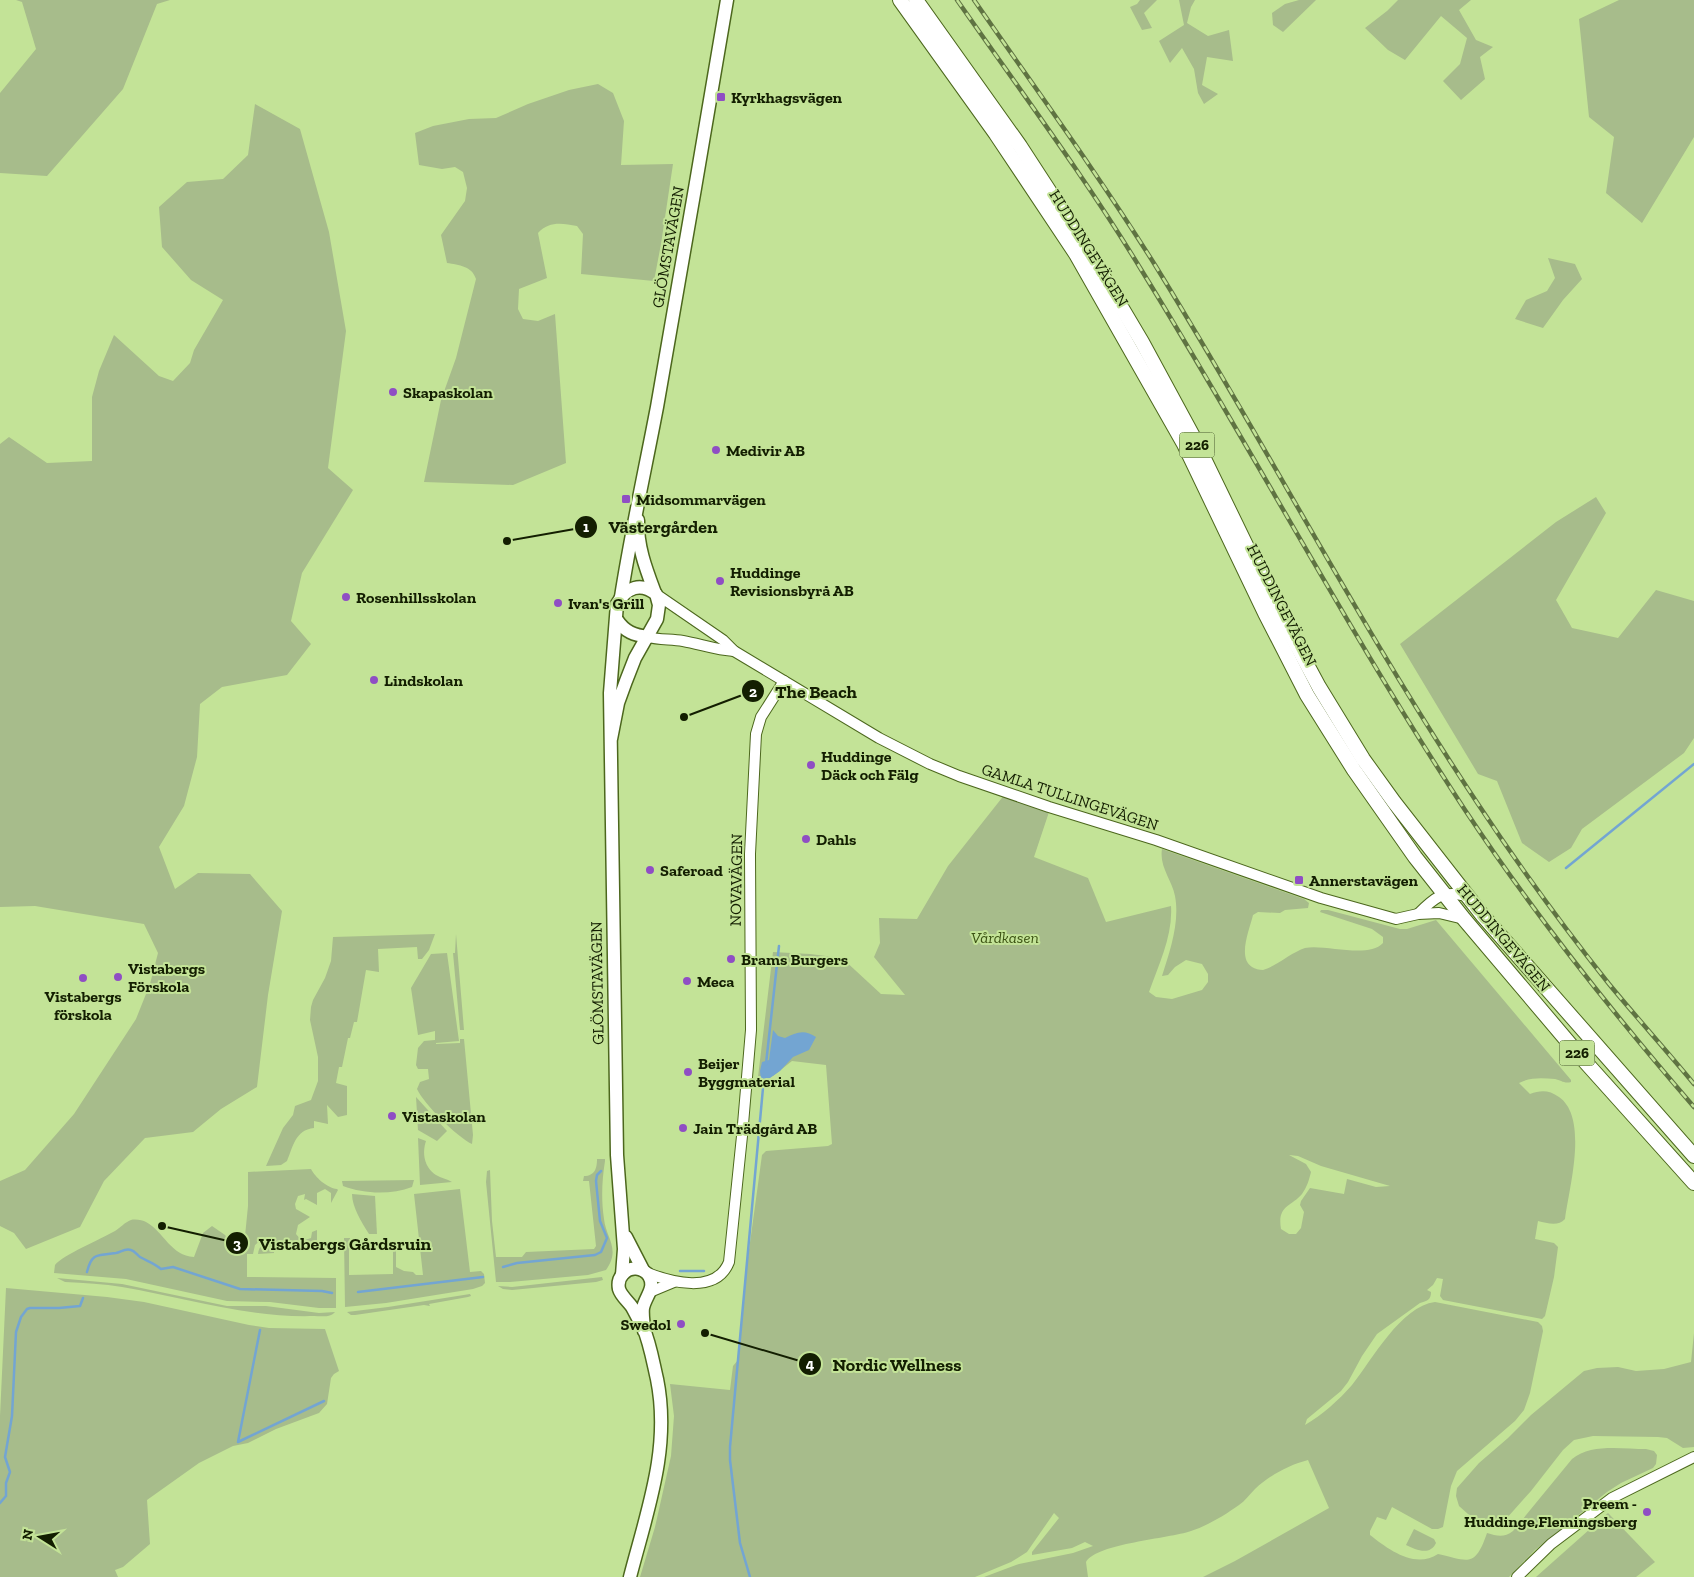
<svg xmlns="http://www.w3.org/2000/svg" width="1694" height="1577" font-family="'Zilla Slab',serif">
  <rect width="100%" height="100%" fill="#c3e397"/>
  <!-- green -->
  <g fill="#a7bc8b" fill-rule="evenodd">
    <path d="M 16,0 L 170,0 L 157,4 L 123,89 L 47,176 L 0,173 L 0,93 L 36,49 L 22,2 Z"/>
    <path d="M 1140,0 L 1157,0 L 1144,13 L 1152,28 L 1142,30 L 1130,7 L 1137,4 Z"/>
    <path d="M 1179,0 L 1195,0 L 1191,7 L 1187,23 L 1208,36 L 1229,30 L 1233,61 L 1207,57 L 1202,85 L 1218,94 L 1204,104 L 1198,93 L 1194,69 L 1182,48 L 1170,63 L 1159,41 L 1184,25 Z"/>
    <path d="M 1299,0 L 1316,0 L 1283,32 L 1273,25 L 1272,13 L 1285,4 Z"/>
    <path d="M 1398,0 L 1471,0 L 1459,10 L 1476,40 L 1493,47 L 1480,57 L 1485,79 L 1461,100 L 1443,81 L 1460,64 L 1467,38 L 1441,16 L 1405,60 L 1388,50 L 1365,28 L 1387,11 Z"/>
    <path d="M 1619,0 L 1694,0 L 1694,137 L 1642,223 L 1606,193 L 1614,137 L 1589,117 L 1579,19 Z"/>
    <path d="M 598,84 L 613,93 L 624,121 L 621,165 L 673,164 L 661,244 L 654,281 L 581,274 L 583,234 L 577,226 C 562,223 549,221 538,233 L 547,278 L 519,289 L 518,309 L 523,319 L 538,321 L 555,314 L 566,463 L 513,485 L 424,482 L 441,400 L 456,358 L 476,279 C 472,266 459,265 447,263 L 441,235 L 465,201 L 467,188 L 463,172 L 455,167 L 442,169 L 419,165 L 415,133 L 433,126 L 469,119 L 496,118 L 528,104 L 569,90 Z"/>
    <path d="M 255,104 L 300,129 L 329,232 L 346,331 L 328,468 L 353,490 L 302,573 L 291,621 L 311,644 L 287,675 L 222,687 L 200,704 L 197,757 L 184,806 L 159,847 L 175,889 L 198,873 L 250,874 L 282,911 L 268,995 L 257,1087 L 221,1109 L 193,1132 L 145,1138 L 104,1181 L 80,1227 L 26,1249 L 14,1233 L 0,1226 L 0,1181 L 25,1170 L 74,1114 L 136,1019 L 150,984 L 158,953 L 144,924 L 35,906 L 0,907 L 0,444 L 9,437 L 47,463 L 92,461 L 92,397 L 99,371 L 114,335 L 159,376 L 173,381 L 190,363 L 194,350 L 223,300 L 191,280 L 162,247 L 159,207 L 187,182 L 223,179 L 248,155 Z"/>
    <path d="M 1548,258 L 1575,264 L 1582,279 L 1563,300 L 1543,328 L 1515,319 L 1526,300 L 1547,291 L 1555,278 Z"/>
    <path d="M 1596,497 L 1606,513 L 1556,600 L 1572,628 L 1618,638 L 1656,590 L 1694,601 L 1694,738 L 1684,753 L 1582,829 L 1571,848 L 1549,862 L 1522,843 L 1497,781 L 1478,774 L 1400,644 L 1556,522 Z"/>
    <path d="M 1005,794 L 1050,809 L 1034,857 L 1088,878 L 1106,922 L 1171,906 C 1173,935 1159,964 1149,992 L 1156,997 L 1172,999 L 1202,990 L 1208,982 L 1208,974 L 1202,964 L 1186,960 L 1175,967 L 1168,975 L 1162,976 C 1170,951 1180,922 1175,896 C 1172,880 1159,867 1162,849 L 1304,899 L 1309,903 L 1308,908 L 1285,910 L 1280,913 L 1258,912 L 1253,915 C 1250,928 1237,958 1252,967 C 1255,969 1259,970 1263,970 C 1275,967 1292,952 1305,948 C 1325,944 1368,959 1383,943 L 1383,937 L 1372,929 L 1320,912 L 1321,910 L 1328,910 L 1400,929 L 1407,929 L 1436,920 L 1571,1080 L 1571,1082 C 1564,1084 1561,1080 1555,1079 C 1542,1078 1531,1077 1519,1083 L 1530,1094 C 1541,1090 1549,1090 1559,1097 C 1589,1118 1569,1188 1565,1219 C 1558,1227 1547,1223 1538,1221 L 1535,1239 L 1554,1243 L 1558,1247 L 1554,1277 L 1545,1316 L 1542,1319 L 1443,1300 L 1440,1296 L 1443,1279 L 1437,1278 L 1433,1285 L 1427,1290 L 1431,1292 C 1431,1300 1427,1301 1420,1303 L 1377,1334 L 1362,1356 L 1348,1382 L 1341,1391 L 1307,1419 L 1305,1425 C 1322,1415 1339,1400 1352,1385 C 1372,1360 1401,1306 1435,1302 L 1538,1322 L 1542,1326 L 1543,1331 L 1530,1393 L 1524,1410 L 1515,1421 L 1457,1471 L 1451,1486 L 1443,1527 L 1438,1529 L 1432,1529 L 1392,1507 L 1386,1520 L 1377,1517 L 1370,1531 L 1370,1535 C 1389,1550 1415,1569 1438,1554 C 1469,1561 1475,1568 1487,1533 C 1497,1536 1504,1538 1513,1531 L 1572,1459 C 1591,1443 1623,1449 1646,1449 L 1654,1451 L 1657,1455 L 1656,1464 L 1653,1468 L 1621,1483 L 1607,1492 L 1535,1550 L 1509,1577 L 1203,1577 L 1235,1561 L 1329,1508 L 1308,1460 C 1289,1465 1270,1475 1255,1489 C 1249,1495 1245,1501 1239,1505 C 1225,1515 1207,1526 1191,1531 C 1168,1539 1098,1543 1086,1562 L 1088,1577 L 984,1577 L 1019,1564 L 1073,1553 L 1093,1546 L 1085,1542 L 1072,1548 L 1032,1555 L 1032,1552 L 1059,1518 L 1054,1513 L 1027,1552 L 1011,1562 L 975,1577 L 640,1577 L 655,1527 L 671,1456 L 674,1416 L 670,1384 L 730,1390 L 733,1366 L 738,1360 L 746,1272 L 762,1155 L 766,1151 L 828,1146 L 832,1144 L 826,1065 L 792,1061 L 773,1076 L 758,1077 L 773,952 L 810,954 L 842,958 L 881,994 L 905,995 L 874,957 L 880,943 L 879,918 L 917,919 L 948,866 ZM 1289,1155 L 1298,1156 L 1321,1166 L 1390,1186 L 1376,1187 L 1347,1179 L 1344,1194 L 1310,1188 L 1301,1201 L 1300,1205 L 1304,1212 L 1301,1228 L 1296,1234 L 1289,1234 L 1281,1229 C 1277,1205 1291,1207 1302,1194 C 1307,1187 1309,1180 1311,1172 L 1306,1164 Z"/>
    <path d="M 435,934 L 429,950 L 422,959 L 418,959 L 417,947 L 378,949 L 379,972 L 366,970 L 357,1022 L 354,1022 L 350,1038 L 348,1038 L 342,1067 L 339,1067 L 336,1083 L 347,1086 L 347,1115 L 338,1117 L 327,1105 L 328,1124 L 314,1121 L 314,1128 C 295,1130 293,1147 287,1161 L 281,1165 L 266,1166 L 283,1128 L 293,1115 L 295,1106 L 311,1100 L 318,1081 L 318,1057 L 310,1020 L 311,1007 L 313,1000 L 325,978 L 331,961 L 333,937 Z"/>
    <path d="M 456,934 L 464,1030 L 460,1030 L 453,953 L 455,953 Z"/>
    <path d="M 447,953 L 459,1041 L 436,1043 L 436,1044 L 460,1043 L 460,1039 L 464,1039 L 473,1135 L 472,1144 C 457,1137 424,1104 417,1089 L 420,1082 L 429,1079 L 428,1069 L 418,1069 L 416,1065 L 418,1048 L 424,1041 L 435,1040 L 435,1031 L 418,1035 L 411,988 L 431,954 Z"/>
    <path d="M 416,1097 L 447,1131 L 437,1141 L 418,1130 Z"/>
    <path d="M 418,1138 L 426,1141 C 422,1153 424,1167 436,1175 C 441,1178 447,1179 452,1182 L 420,1185 Z"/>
    <path d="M 597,1159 L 605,1159 L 605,1161 C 602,1180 601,1199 604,1219 C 606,1238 621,1249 606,1270 L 588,1275 L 510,1282 L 496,1282 L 486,1182 L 487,1171 L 490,1170 L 492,1221 L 496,1257 L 522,1257 L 526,1252 L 594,1249 L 596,1246 L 589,1181 L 583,1181 L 584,1176 C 595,1176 597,1168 597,1159 Z"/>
    <path d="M 311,1169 C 315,1177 327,1188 337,1189 L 338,1190 L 331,1203 L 331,1193 L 325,1189 L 317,1193 L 317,1205 L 306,1199 L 304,1200 L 305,1194 L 298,1196 L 295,1204 L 296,1209 L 310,1217 L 298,1225 L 296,1234 L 301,1240 L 305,1240 L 311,1238 L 312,1232 L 317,1230 L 317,1250 L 274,1250 L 274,1253 L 258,1254 C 259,1245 264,1243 272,1241 L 271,1237 L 261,1240 L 255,1245 L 253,1254 L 247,1254 L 247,1277 L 336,1278 L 336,1308 L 319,1308 L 270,1302 L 227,1301 L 126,1279 L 54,1273 L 55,1265 C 63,1255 101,1239 115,1231 C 120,1228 125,1222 131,1220 C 135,1219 143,1220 146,1222 C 164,1232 171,1256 194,1257 L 203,1233 L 212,1226 L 225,1235 L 233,1245 L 241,1245 L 242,1249 L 245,1236 L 248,1206 L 248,1172 Z"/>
    <path d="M 414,1180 L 412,1187 C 391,1195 364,1194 343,1186 L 342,1181 Z"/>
    <path d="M 460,1189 L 470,1272 L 481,1271 L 484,1274 L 485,1283 L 482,1286 L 473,1289 L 386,1303 L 345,1307 L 344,1238 L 350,1238 L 351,1248 L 349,1248 L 349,1275 L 393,1274 L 393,1250 L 396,1250 L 396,1267 L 404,1271 L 413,1272 L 416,1275 L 423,1275 L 414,1194 Z"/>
    <path d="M 352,1194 L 375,1196 L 377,1234 L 369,1234 C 362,1223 352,1207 352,1194 Z"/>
    <path d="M 602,1277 L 603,1280 L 596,1282 L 512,1290 L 503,1289 L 498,1286 L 512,1287 Z"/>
    <path d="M 57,1278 L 122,1284 L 227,1306 L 266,1306 L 319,1313 L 335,1312 C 330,1318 321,1316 314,1316 C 248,1318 186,1298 122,1287 C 104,1284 84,1283 65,1282 Z"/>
    <path d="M 6,1288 L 107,1297 L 144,1302 L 249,1325 L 269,1328 L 325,1329 L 339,1371 L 334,1374 L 331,1378 L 327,1404 L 319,1413 L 276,1429 L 248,1443 L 233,1446 L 199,1463 L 147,1500 L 150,1544 L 123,1567 L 115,1570 L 118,1577 L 0,1577 L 0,1416 Z"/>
    <path d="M 470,1294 L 471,1296 L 468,1297 L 429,1304 L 430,1306 L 424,1305 L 355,1315 L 351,1315 L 347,1312 L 388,1307 Z"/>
    <path d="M 1694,1333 L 1694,1447 L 1683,1448 L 1667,1438 L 1658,1437 L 1593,1436 L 1574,1440 L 1563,1450 L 1531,1491 L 1506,1519 L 1497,1523 L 1486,1523 L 1468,1514 L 1459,1506 L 1456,1496 L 1457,1488 L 1479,1463 L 1508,1438 L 1531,1415 L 1584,1371 L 1597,1368 L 1618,1367 L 1636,1371 L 1664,1369 L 1691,1362 Z"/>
    <path d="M 1608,1513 L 1655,1562 L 1636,1577 L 1536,1577 Z"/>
    <path d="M 1414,1529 L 1434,1539 L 1436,1543 C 1430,1556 1416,1550 1406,1545 Z"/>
  </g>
  <!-- water -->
  <path fill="#73a5d2" d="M 773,1030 L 778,1036 L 785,1038 C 796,1032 805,1029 816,1037 L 809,1050 L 793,1057 L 780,1071 L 770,1078 L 761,1081 L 760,1071 L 762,1062 L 769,1060 Z"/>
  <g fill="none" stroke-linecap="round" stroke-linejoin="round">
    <!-- stream -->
    <g stroke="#73a5d2" stroke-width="2.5">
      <path d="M 1566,868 L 1694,764"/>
      <path d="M 766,1064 L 779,946"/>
      <path d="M 503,1267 L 517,1263 L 595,1255 L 601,1252 L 607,1238 L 600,1221 L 596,1181 L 597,1175 L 601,1171"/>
      <path d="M 680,1271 L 704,1271"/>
      <path d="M 87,1272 C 92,1251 99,1256 116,1253 C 121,1252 125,1248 131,1250 C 135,1251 137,1255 140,1257 C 147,1261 154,1263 161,1269 L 173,1267 L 240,1289 L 322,1291 L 332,1293"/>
      <path d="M 358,1292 L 483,1277"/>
      <path d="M 260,1330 L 238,1442 L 324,1401"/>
      <path d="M 0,1503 L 6,1496 L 6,1483 L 10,1472 L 5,1457 L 12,1416 L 16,1332 L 21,1317 L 27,1309 L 30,1308 L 59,1308 L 80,1306 L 83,1298"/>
      <path d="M 750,1577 L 740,1543 L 730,1460 L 730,1447 L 764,1077"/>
    </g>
    <!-- tertiary casing -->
    <g stroke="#4c671d" stroke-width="12">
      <g id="tertiary">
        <path d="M 656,594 L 723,640 L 734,651 L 879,738 L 930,764 L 959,776 L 1049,807 L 1156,840 L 1321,898 L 1396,919 L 1418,914 L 1439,913 L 1464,919"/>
        <path d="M 648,637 C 659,640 671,639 683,641 C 700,644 716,650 734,651"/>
        <path d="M 1418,914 C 1434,898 1442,890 1466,896"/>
        <path d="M 645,1272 C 670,1282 716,1295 729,1262 L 742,1136 L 751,1030 L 750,854 L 756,734 L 761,717 L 784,681"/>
        <path d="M 650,1292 L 674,1282"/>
        <path d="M 1517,1577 L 1551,1544 L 1612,1498 L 1694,1457"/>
      </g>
    </g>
    <!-- secondary casing -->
    <g stroke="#4c671d" stroke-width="15">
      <g id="secondary">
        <path d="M 638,520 C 637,546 646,569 655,593"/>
        <path d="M 621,597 C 631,533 645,470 657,407 C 681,271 704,136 727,0"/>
        <path d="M 617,620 C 625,632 634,635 648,637"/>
        <path d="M 611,739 L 618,703 L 626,681 L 635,658 L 657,619 L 659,605 L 656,594 C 641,582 626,587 617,604 L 610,693 L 617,1155 L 624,1249 L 622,1275"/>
        <path d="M 626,1237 L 643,1270"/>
        <path d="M 630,1577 C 647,1511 671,1448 657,1379 C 653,1362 650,1343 643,1327 C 639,1321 636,1314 632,1307 C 628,1301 621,1296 619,1289 C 618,1284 619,1278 623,1274 C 630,1266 643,1267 649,1276 C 656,1288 645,1297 643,1308 C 642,1315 644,1323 644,1331"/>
      </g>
    </g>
    <!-- primary casing -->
    <g stroke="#4c671d" stroke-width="16">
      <g id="primary">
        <path d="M 900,0 L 996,134 L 1076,254 L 1184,444 L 1265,613 L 1307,695 L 1354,770 L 1415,857 L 1464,919 L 1580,1056 L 1694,1183"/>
        <path d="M 916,0 L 1020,146 L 1085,246 L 1142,342 L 1194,438 L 1276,607 L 1319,687 L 1363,759 L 1394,802 L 1483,916 L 1694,1156"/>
      </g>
    </g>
    <!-- tertiary -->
    <use href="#tertiary" stroke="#fff" stroke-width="10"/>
    <!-- secondary -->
    <use href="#secondary" stroke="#fff" stroke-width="12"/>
    <!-- primary -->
    <use href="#primary" stroke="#fff" stroke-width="14"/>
    <!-- rail casing -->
    <g stroke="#5f7342" stroke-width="4.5">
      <g id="rail">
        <path d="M 957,0 C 1019,89 1085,177 1142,271 C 1252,449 1350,635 1465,810 C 1534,914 1612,1012 1694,1107"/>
        <path d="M 974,0 C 1035,88 1098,174 1155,265 C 1265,443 1362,630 1478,804 C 1519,866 1563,926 1609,984 C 1637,1018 1666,1050 1694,1084"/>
      </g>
    </g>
    <!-- rail -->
    <use href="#rail" stroke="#c3e397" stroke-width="2.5" stroke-dasharray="8" stroke-linecap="butt"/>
  </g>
  <!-- markers -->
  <g fill="#8f4ec4" stroke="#c3e397" stroke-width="2">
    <rect x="716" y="92" width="10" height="10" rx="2.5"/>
    <circle cx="393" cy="392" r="5"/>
    <circle cx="716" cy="450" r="5"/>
    <rect x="621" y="494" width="10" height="10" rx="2.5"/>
    <circle cx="720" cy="581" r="5"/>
    <circle cx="346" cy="597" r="5"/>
    <circle cx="558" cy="603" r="5"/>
    <circle cx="374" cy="680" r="5"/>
    <circle cx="811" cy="765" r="5"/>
    <circle cx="806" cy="839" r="5"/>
    <circle cx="650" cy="870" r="5"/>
    <rect x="1294" y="875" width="10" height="10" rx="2.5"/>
    <circle cx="731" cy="959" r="5"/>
    <circle cx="118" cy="977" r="5"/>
    <circle cx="83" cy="978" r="5"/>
    <circle cx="687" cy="981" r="5"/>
    <circle cx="688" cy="1072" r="5"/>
    <circle cx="392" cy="1116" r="5"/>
    <circle cx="683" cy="1128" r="5"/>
    <circle cx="681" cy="1324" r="5"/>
    <circle cx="1647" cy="1512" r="5"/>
  </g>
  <g text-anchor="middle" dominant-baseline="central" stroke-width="4" stroke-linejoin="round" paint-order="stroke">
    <!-- shield labels -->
    <g fill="#c3e397" stroke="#48592e" stroke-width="1">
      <rect x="1179.5" y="432.5" width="35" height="25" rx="4"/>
      <rect x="1559.5" y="1040.5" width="35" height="25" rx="4"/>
    </g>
    <g font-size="15" font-weight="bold" fill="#131e01">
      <text x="1197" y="445">226</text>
      <text x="1577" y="1053">226</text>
    </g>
    <!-- poi labels -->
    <g font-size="16" font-weight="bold" fill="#131e01" stroke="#c3e397" text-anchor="start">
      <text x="731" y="97">Kyrkhagsvägen</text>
      <text x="403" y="392">Skapaskolan</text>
      <text x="726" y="450">Medivir AB</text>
      <text x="636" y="499">Midsommarvägen</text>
      <text x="730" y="572">Huddinge<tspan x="730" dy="18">Revisionsbyrå AB</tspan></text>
      <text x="356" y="597">Rosenhillsskolan</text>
      <text x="568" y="603">Ivan's Grill</text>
      <text x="384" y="680">Lindskolan</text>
      <text x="821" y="756">Huddinge<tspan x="821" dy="18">Däck och Fälg</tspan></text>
      <text x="816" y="839">Dahls</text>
      <text x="660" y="870">Saferoad</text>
      <text x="1309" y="880">Annerstavägen</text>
      <text x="741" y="959">Brams Burgers</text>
      <text x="128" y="968">Vistabergs<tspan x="128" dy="18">Förskola</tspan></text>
      <text x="697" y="981">Meca</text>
      <text x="83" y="996" text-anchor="middle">Vistabergs<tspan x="83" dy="18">förskola</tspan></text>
      <text x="698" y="1063">Beijer<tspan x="698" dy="18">Byggmaterial</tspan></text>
      <text x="402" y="1116">Vistaskolan</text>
      <text x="693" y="1128">Jain Trädgård AB</text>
      <text x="671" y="1324" text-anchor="end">Swedol</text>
      <text x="1637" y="1503" text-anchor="end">Preem -<tspan x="1637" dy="18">Huddinge,Flemingsberg</tspan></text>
    </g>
    <!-- street labels -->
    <g font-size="16" fill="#131e01" stroke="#c3e397">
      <text transform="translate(668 247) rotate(-80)">GLÖMSTAVÄGEN</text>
      <text transform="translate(1089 248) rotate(58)">HUDDINGEVÄGEN</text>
      <text transform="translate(1282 605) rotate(63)">HUDDINGEVÄGEN</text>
      <text transform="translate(1070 797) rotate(18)">GAMLA TULLINGEVÄGEN</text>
      <text transform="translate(736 880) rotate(-89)">NOVAVÄGEN</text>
      <text transform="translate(1504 938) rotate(50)">HUDDINGEVÄGEN</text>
      <text transform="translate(597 983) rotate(-91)">GLÖMSTAVÄGEN</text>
    </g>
    <!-- park labels -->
    <g font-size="16" font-style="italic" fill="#3b5212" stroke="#c3e397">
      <text x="1005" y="937">Vårdkasen</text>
    </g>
  </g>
  <!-- callouts -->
  <path fill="none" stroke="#131e01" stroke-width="2" d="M507 541L586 527M684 717L753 691M162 1226L237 1243M705 1333L810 1364"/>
  <g fill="#131e01" stroke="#c3e397" stroke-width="2">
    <circle cx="507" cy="541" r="5"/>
    <circle cx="684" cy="717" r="5"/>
    <circle cx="162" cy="1226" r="5"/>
    <circle cx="705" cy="1333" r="5"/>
    <circle cx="586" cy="527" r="12"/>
    <circle cx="753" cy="691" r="12"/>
    <circle cx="237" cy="1243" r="12"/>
    <circle cx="810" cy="1364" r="12"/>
  </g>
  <g font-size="15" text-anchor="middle" font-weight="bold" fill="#fff">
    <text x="586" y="532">1</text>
    <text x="753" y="697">2</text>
    <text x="237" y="1249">3</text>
    <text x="810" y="1369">4</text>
  </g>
  <g font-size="18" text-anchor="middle" font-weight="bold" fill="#131e01" stroke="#c3e397" stroke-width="4" stroke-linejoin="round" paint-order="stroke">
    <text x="663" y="533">Västergården</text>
    <text x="816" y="698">The Beach</text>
    <text x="345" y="1250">Vistabergs Gårdsruin</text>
    <text x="897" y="1371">Nordic Wellness</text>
  </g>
  <!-- north arrow -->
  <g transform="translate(40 1537) rotate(281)" stroke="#c3e397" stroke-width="4" paint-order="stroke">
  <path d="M0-4L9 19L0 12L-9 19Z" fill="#131e01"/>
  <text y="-8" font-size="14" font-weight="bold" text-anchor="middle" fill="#131e01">N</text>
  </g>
</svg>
